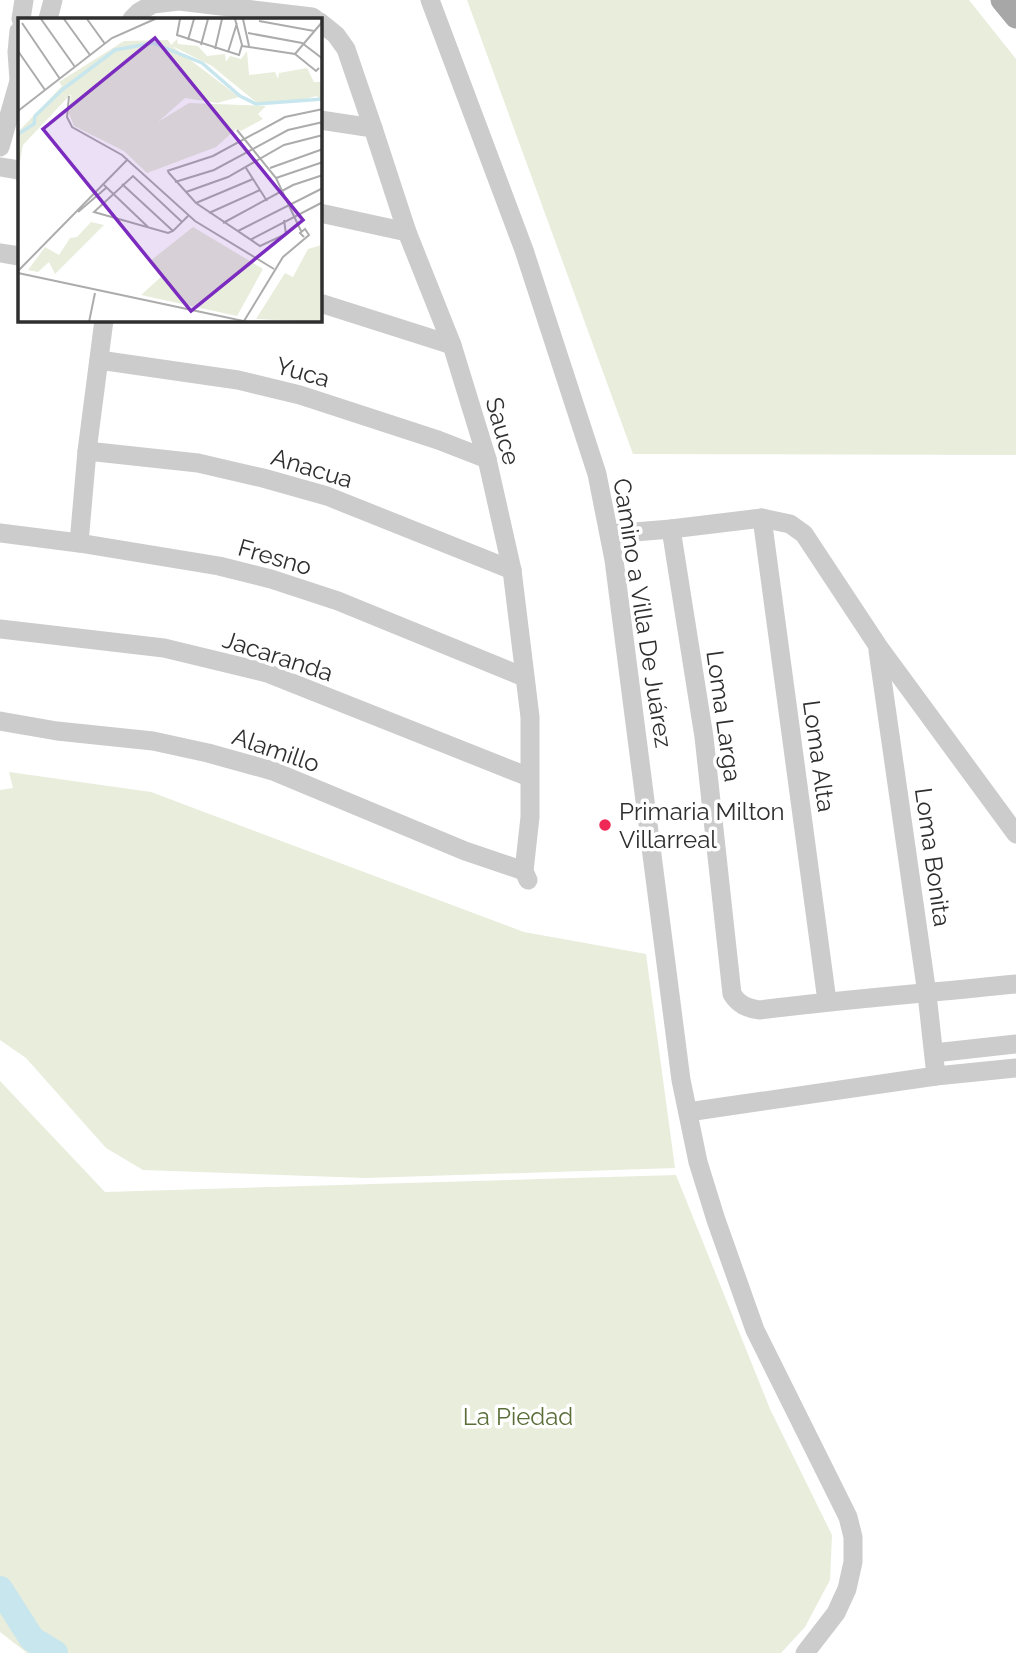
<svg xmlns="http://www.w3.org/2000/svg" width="1016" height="1653" font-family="Raleway,sans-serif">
  <rect width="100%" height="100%" fill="#fff"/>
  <!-- green -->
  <g fill="#e8eddc">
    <path d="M 467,0 L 969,0 L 1016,59 L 1016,455 L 633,454 Z"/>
    <path d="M 9,772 L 151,792 L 524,932 L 646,954 L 675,1168 L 366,1178 L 143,1170 L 106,1148 L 26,1058 L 0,1040 L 0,790 L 13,788 Z"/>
    <path d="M 0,1081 L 105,1192 L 676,1175 L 770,1409 L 832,1535 L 830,1580 L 805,1627 L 781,1653 L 27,1653 L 0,1632 Z"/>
  </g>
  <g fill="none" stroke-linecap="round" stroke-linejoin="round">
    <!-- river -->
    <path stroke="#c8e6ee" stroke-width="26" d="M 0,1589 L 32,1639 L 55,1653"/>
    <!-- minor -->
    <g stroke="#ccc" stroke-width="19">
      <path d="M 430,0 L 524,250 L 597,474 L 614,560 L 681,1080 L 698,1162 L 716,1220 L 755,1330 L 848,1517 L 853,1537 L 853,1562 L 847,1589 L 836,1613 L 805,1653"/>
      <path d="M 21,19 L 24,0"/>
      <path d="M 48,19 L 53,0"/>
      <path d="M 132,19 L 139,12 L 153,4 L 179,1 L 312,17 L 315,19"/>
      <path d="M 320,22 L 336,35 L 346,49 L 373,128 L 407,232 L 452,345 L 487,459 L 512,570 L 530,717 L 530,817 L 524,871 L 528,880"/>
      <path d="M 19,31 L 17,52 L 19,80"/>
      <path d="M 320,120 L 373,128"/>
      <path d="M 0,147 L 19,81"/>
      <path d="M 0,167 L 19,170"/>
      <path d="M 320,213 L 407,232"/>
      <path d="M 0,253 L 19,256"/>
      <path d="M 320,303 L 452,345"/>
      <path d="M 99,360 L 238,380 L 300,395 L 438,440 L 487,459"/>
      <path d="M 87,451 L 198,463 L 263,478 L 327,496 L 512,570"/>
      <path d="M 762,518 L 827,1001"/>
      <path d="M 671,529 L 704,737 L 732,994 C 739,1005 747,1008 759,1010 C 845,999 930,993 1016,984"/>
      <path d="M 0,533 L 79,543 L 219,566 L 271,579 L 338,601 L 524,677"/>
      <path d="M 610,534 L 671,529 L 762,518 L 790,524 L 804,534 L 878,646 L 1016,834"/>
      <path d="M 79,543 L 87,451 L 104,320"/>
      <path d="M 0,629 L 164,648 L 267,673 L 529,777"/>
      <path d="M 878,651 L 927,994 L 936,1076"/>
      <path d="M 0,721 L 57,731 L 153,741 L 208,753 L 273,771 L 465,851 L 524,871"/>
      <path d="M 934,1053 L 1016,1044"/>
      <path d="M 688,1112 L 936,1076 L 1016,1068"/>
    </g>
    <!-- major -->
    <path stroke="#a7a7a7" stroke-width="23" d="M 1002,0 L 1016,17"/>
  </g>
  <!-- markers -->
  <circle fill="#f02858" stroke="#fff" stroke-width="2.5" cx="605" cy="825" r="7"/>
  <g text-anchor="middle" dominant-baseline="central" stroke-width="7" stroke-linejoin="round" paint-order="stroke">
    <!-- street labels -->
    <g font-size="24" fill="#2f2f2f" stroke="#fff">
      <text transform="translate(303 372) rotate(16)">Yuca</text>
      <text transform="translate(503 431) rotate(74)">Sauce</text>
      <text transform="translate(312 468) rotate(17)">Anacua</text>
      <text transform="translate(275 557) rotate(16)">Fresno</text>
      <text transform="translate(643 613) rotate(81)">Camino a Villa De Juárez</text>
      <text transform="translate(278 656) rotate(18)">Jacaranda</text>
      <text transform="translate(724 716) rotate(82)">Loma Larga</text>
      <text transform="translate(276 750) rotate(19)">Alamillo</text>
      <text transform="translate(819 756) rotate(82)">Loma Alta</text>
      <text transform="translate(933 857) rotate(82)">Loma Bonita</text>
    </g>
    <!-- poi labels -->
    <g font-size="24" fill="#2f2f2f" stroke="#fff" text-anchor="start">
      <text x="619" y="811">Primaria Milton<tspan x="619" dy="28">Villarreal</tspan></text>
    </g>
    <!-- park labels -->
    <g font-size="24" fill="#5b6e3a" stroke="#fff">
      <text x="518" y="1416">La Piedad</text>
    </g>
  </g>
  <!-- overview -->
  <g transform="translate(18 18)">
    <rect width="304" height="304" fill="#fff"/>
    <path d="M 159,21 L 160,26 L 180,28 L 189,38 L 207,36 L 208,44 L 212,38 L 223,41 L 229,33 L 231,57 L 257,54 L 260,61 L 261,55 L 289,50 L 296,64 L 304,64 L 304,82 L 298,78 L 275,85 L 238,84 L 194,48 L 154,28 L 221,79 L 199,85 L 167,80 L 140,104 L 171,85 L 248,88 L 240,96 L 245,101 L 223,113 L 218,111 L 198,129 L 129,155 L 106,133 L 56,108 L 51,95 L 53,76 L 5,127 L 0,153 L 0,114 L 44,68 L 41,64 L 106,23 L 150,22 L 153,27 ZM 73,204 L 86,207 L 37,256 L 31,244 L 20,254 L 10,252 L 27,229 L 41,237 L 52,220 L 59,219 ZM 175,209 L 245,251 L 219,298 L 123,277 L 143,259 L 131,244 ZM 304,227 L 304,304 L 238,301 L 267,255 L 275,259 L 290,231 Z" fill="#e8eddc"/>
    <path fill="none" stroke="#c8e6ee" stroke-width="3.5" d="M 0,116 L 16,106 L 17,98 L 45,71 L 97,32 L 135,25 L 184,45 L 222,78 L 238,86 L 305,81"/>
    <path fill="none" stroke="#acacac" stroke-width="2" d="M 23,1 L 57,49M 46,1 L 72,37M 69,1 L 87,26M 162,1 L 159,17 L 221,37 L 224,27 L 217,1M 225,1 L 231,28M 241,3 L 296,13M 4,5 L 42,61M 230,15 L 284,25 L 305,41M 170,22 L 176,1M 183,27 L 190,1M 224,28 L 277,36 L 298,53 L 301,50M 197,31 L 204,1M 0,33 L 27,72M 210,34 L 219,5M 277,36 L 305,3M 51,78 L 49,99 L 54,109 L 104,137 L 177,203 L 256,251M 0,93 L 94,20 L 137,1M 219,112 L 258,160 L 283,213M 228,150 L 249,183M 252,150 L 305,131M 149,153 L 195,138 L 267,99 L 305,91M 150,154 L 178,185 L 242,228 L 268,216 L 266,202M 258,160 L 305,144M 157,164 L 196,152 L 270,112 L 305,104M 104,166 L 155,213M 86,167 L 130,209M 168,174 L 210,159 L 266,127 L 305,117M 178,185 L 235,161M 60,194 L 88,170M 191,195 L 242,172M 164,204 L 115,158 L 76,194 L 150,215 L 155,213 L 170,198M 205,205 L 275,167 L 305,157M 220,213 L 305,170M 232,222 L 305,184M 0,253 L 110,141M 0,255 L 230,304M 226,303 L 265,239 L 291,217 L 287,211 L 282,215 L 286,219M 71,304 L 77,275"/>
    <path fill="#7b2cbf" fill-opacity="0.15" stroke="#7b2cbf" stroke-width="3.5" d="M 137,20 L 285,202 L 173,293 L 25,111 Z"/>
    <rect width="304" height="304" fill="none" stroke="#2f2f2f" stroke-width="3.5"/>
  </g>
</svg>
